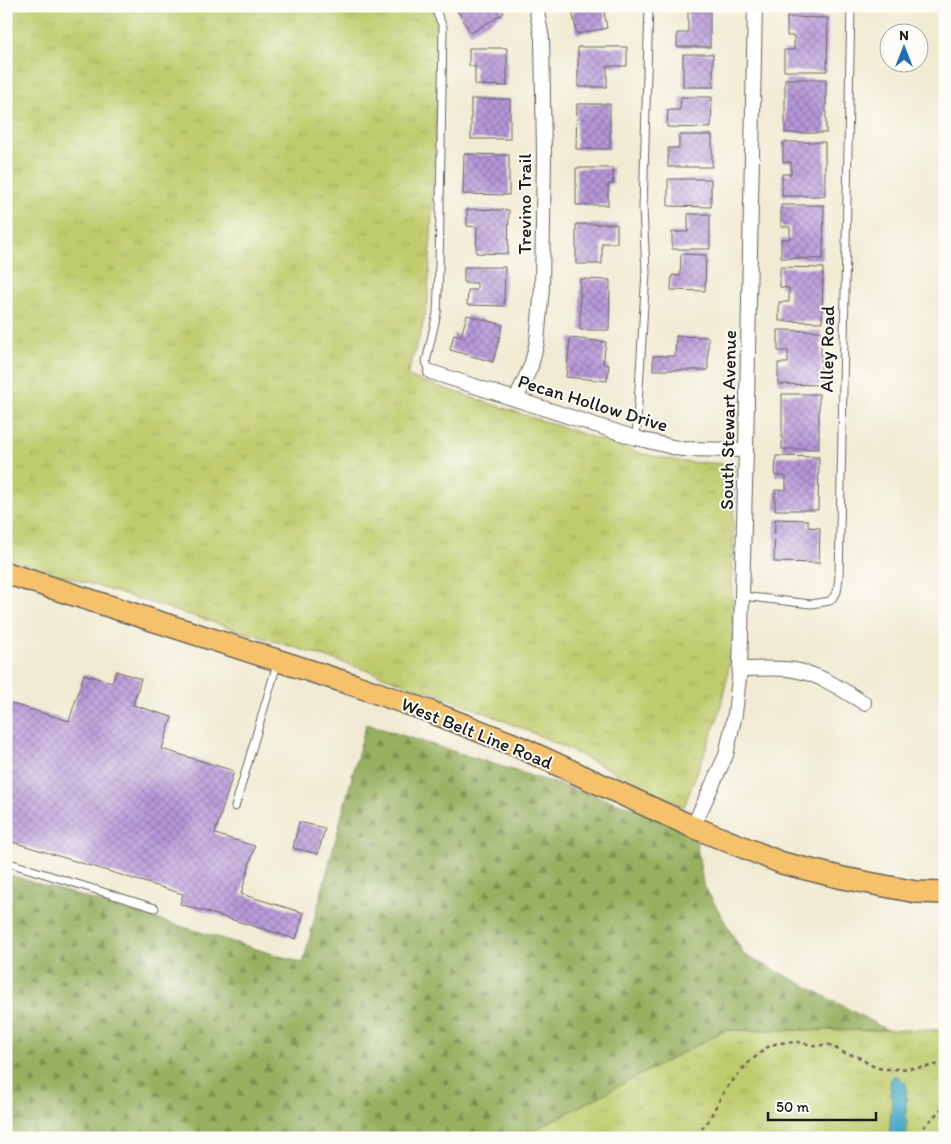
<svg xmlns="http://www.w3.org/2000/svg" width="951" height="1144" font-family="Itim,sans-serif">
  <defs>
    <pattern id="grass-tufts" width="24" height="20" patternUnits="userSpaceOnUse" patternTransform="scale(1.25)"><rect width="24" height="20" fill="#bfcc6d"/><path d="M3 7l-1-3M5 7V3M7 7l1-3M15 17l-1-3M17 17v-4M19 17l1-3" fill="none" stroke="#a4af5e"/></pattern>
    <pattern id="forest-firs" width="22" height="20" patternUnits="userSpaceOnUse" patternTransform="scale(1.25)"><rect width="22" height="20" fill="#97b060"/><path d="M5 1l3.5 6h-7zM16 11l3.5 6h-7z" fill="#7a8e4e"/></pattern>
    <pattern id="building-cross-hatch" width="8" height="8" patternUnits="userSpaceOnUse" patternTransform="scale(1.25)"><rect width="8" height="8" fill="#b697d9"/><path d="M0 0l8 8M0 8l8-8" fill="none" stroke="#937aaf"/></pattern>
  </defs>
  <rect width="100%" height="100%" fill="#fdfcf7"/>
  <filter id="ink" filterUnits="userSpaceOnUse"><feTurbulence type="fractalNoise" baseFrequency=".02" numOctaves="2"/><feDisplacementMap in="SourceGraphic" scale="10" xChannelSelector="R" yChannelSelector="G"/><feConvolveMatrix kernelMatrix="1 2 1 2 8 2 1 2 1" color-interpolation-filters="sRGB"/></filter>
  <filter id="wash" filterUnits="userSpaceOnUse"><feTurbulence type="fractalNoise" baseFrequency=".0096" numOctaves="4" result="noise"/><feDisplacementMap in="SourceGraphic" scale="20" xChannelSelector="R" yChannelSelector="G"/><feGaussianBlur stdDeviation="1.12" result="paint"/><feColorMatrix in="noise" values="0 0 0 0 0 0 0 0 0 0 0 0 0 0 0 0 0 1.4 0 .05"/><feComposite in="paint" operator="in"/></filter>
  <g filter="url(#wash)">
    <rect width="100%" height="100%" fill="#f1ebd3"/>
    <!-- grass -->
    <g fill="url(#grass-tufts)" stroke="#6e7444">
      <path d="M 6,6 L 431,6 L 432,7 L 440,30 L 428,301 L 421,332 L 407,376 L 643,454 L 684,462 L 734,464 L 732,639 L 727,679 L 718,717 L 684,807 L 642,787 L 605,767 L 540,736 L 488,714 L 435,694 L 354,666 L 6,558 Z"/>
      <path d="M 726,1030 L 945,1030 L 945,1138 L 522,1138 L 525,1135 Z"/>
    </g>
    <!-- forest -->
    <path fill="url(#forest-firs)" stroke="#5a663e" d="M 366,724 L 694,827 L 703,884 L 744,955 L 804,985 L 887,1030 L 726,1030 L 525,1135 L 522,1138 L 6,1138 L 6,874 L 303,963 Z"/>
    <!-- water -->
    <path fill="#49aac8" stroke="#326372" d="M 893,1076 L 897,1076 L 906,1084 C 907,1093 906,1100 906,1109 C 906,1119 909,1129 904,1138 L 891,1138 L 889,1135 L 892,1105 L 890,1082 Z"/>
    <g id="blocks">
      <!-- building -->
      <g fill="url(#building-cross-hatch)">
        <path d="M 454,6 L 500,6 L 504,13 L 471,33 Z"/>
        <path d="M 571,6 L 603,6 L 607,28 L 577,34 Z"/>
        <path d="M 688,11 L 710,11 L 710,47 L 677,47 L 677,33 L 688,33 Z"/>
        <path d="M 787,17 L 828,18 L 827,71 L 784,71 L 784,50 L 794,50 L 794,36 L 787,36 Z"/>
        <path d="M 578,47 L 627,47 L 627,66 L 607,66 L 607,87 L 578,87 Z"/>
        <path d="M 469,48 L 507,48 L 507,86 L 475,85 L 475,66 L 469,66 Z"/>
        <rect x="683" y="54" width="30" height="33"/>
        <rect x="785" y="79" width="41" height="54"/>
        <path d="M 681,97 L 712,97 L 711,128 L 667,127 L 668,110 L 680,110 Z"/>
        <rect x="471" y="99" width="39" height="40"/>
        <path d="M 577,104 L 610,104 L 610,149 L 576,149 Z"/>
        <path d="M 679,135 L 712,135 L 712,167 L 668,167 L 668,148 L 679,148 Z"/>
        <path d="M 783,142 L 825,142 L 825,196 L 782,196 L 782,174 L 791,174 L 791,162 L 783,162 Z"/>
        <path d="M 464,154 L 509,155 L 509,195 L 463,194 Z"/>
        <path d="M 576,168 L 613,168 L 613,184 L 608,184 L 608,205 L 576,205 Z"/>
        <path d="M 668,179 L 711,179 L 711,207 L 668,206 Z"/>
        <path d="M 781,205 L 824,205 L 823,259 L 781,258 L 781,239 L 790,239 L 790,227 L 781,227 Z"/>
        <path d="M 467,209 L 509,210 L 508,254 L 476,253 L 477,227 L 467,226 Z"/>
        <path d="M 688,214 L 710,214 L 710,249 L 672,249 L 672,232 L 688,232 Z"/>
        <path d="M 576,224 L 617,224 L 617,243 L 602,243 L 602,264 L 576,264 Z"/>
        <path d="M 681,254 L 706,255 L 705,291 L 671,290 L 672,275 L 680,276 Z"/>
        <path d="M 464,267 L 505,267 L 504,306 L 467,305 L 468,290 L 477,290 L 477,283 L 464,283 Z"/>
        <path d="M 780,267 L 823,268 L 822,322 L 779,321 L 779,302 L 789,302 L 789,288 L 780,287 Z"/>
        <path d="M 580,279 L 610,280 L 609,330 L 580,330 Z"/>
        <path d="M 467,315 L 503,325 L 493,362 L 450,350 L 454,334 L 461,336 Z"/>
        <path d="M 778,330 L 821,331 L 821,385 L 778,384 L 778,363 L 788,363 L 788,351 L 778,351 Z"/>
        <path d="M 676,336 L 708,337 L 708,370 L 653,370 L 653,356 L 675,356 Z"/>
        <path d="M 570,338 L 606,342 L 603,364 L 609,365 L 607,381 L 566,377 Z"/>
        <rect x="782" y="394" width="37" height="55"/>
        <path d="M 776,456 L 819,457 L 818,510 L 775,510 L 775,490 L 786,490 L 786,476 L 775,476 Z"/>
        <path d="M 775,519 L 808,520 L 808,527 L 820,528 L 819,563 L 774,562 Z"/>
        <path d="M 116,671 L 141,679 L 133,705 L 172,717 L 162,749 L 234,771 L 215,834 L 255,846 L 241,894 L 304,913 L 296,939 L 180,904 L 183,894 L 6,840 L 6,702 L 69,721 L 84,674 L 112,683 Z"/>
        <path d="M 299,822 L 325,828 L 318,854 L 293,848 Z"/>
      </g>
    </g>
  </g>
  <g filter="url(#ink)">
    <use href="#blocks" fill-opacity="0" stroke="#67645c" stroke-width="1"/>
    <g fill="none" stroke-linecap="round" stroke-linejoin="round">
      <!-- service casing -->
      <g stroke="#67645c" stroke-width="9">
        <g id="service">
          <path d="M 431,372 L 426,362 L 437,313 L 439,268 L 443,27 L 434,6"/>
          <path d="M 636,438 L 646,272 L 643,208 L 649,6"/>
          <path d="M 742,596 L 811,604 L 830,601 L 837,592 L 839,577 L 851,6"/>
          <path d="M 235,807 L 277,664"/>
          <path d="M 6,862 L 155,908"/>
        </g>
      </g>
      <!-- minor casing -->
      <g stroke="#67645c" stroke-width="16">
        <g id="minor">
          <path d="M 431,372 L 636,438 L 681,449 L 746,450"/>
          <path d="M 516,399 L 531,366 L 537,342 L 542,288 L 544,155 L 542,39 L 536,6"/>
          <path d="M 740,669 C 758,669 777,667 794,670 C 820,674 843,690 864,703"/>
          <path d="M 693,827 L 726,755 L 735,714 L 740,669 L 746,450 L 755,6"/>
        </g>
      </g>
      <!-- primary casing -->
      <g stroke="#67645c" stroke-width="24">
        <path id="primary" d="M 6,573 L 354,685 L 431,712 L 515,745 L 693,827 L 782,863 L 843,878 L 916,892 L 945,893"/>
      </g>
      <!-- path -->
      <g stroke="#67645c" stroke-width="2.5" stroke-dasharray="4 4" stroke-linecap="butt">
        <path d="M 689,1138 L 698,1133 L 707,1123 L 725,1090 L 747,1064 L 766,1048 L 777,1043 L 798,1042 L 817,1046 L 828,1044 L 844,1053 L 857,1056 L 869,1064 L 877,1068 L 886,1069 L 900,1069 L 926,1067 L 945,1063"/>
        <path d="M 911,1138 L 918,1133 L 945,1105"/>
      </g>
      <!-- service -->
      <use href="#service" stroke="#fff" stroke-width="7"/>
      <!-- minor -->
      <use href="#minor" stroke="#fff" stroke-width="14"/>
      <!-- primary -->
      <use href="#primary" stroke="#f5c16b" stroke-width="21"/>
    </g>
  </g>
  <g text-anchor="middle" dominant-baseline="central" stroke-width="4" stroke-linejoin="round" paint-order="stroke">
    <!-- street labels -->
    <g font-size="19" fill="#1c1c1c" stroke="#fdfcf7">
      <text transform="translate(524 204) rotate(-90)">Trevino Trail</text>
      <text transform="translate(827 349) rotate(-89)">Alley Road</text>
      <text transform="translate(593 403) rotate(17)">Pecan Hollow Drive</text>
      <text transform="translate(728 420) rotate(-89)">South Stewart Avenue</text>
      <text transform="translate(477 733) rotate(22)">West Belt Line Road</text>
    </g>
  </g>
  <!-- margin -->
  <rect width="951" height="1144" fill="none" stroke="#fdfcf7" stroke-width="25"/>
  <!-- north arrow -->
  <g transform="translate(904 48)"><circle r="24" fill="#fdfcf7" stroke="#a3a29f"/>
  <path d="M0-4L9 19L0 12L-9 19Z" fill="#1f6fb2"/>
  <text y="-8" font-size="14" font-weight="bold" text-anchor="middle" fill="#1c1c1c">N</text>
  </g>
  <!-- scale -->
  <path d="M768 1112v8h108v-8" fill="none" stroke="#1c1c1c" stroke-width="2.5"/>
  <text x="776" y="1112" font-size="15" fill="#1c1c1c" stroke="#fdfcf7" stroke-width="4" paint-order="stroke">50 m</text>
</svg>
